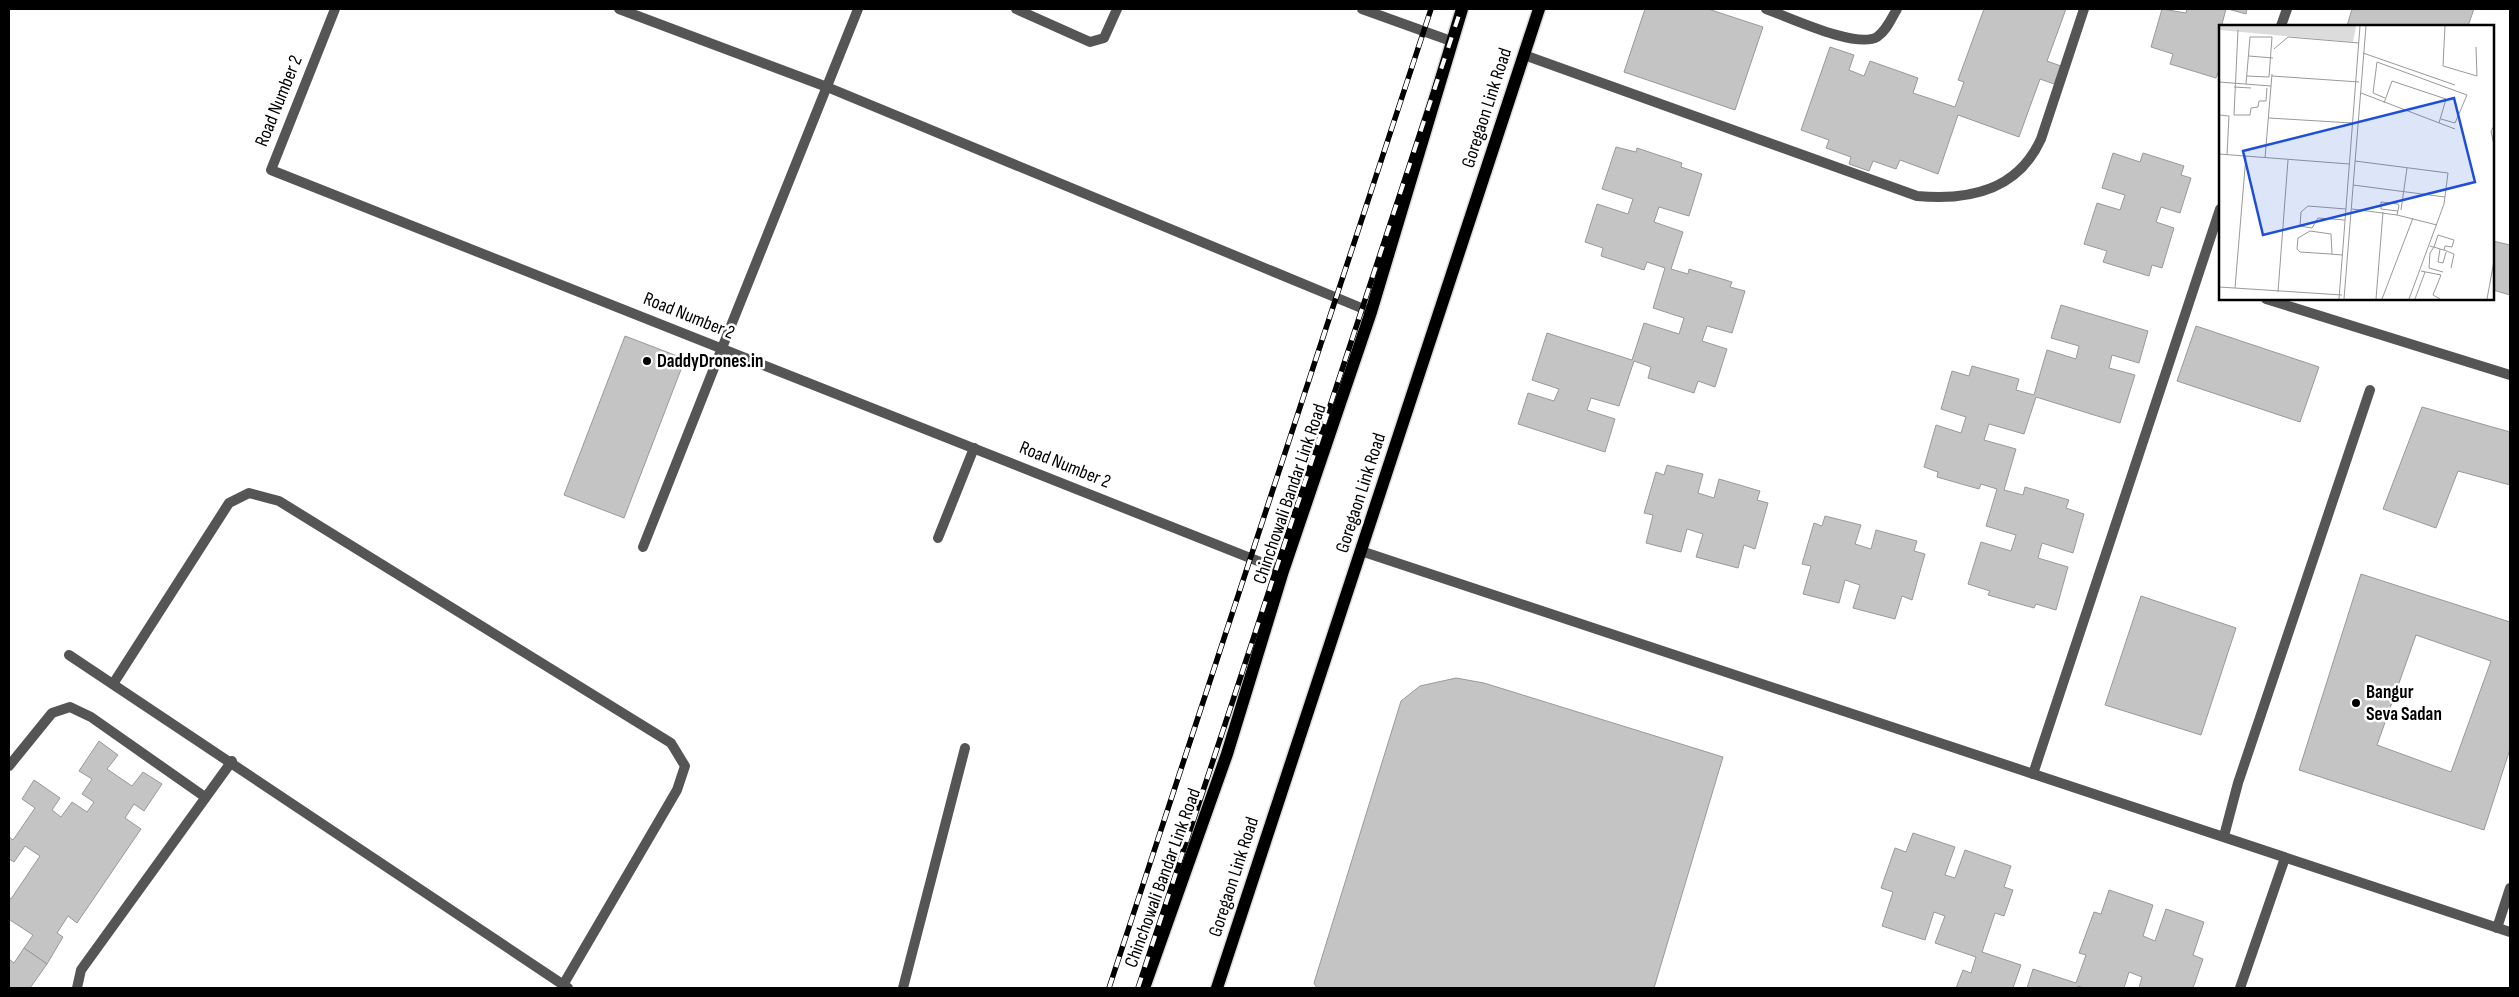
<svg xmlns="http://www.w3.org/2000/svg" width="2519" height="997" font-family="'Sofia Sans Condensed',sans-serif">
  <rect width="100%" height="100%" fill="#fff"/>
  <!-- building -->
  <g fill="#c4c4c4" stroke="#999" fill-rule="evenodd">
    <path d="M 1645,9 L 1708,9 L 1763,27 L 1735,110 L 1624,72 Z"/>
    <path d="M 1984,9 L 2066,9 L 2047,61 L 2061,66 L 2054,84 L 2040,79 L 2019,137 L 1958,115 L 1938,174 L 1900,160 L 1896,169 L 1873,161 L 1869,171 L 1849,164 L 1851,157 L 1826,148 L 1829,140 L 1801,130 L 1830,47 L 1854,55 L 1849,70 L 1864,76 L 1870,61 L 1918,78 L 1913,93 L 1955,107 L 1964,82 L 1958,80 Z"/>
    <path d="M 2162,9 L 2186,13 L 2187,9 L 2226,9 L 2222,24 L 2229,26 L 2220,26 L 2220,68 L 2216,78 L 2170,64 L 2173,54 L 2151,47 Z"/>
    <path d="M 2228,9 L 2247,9 L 2246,14 Z"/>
    <path d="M 2352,9 L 2474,9 L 2468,26 L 2347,26 Z"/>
    <path d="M 1616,147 L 1636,152 L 1637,148 L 1682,163 L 1681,167 L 1702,174 L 1689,216 L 1659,207 L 1654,222 L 1683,232 L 1671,269 L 1688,274 L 1689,269 L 1732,282 L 1730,287 L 1745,291 L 1732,333 L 1707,326 L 1702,341 L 1727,349 L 1715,387 L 1698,381 L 1694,393 L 1648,378 L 1651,367 L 1634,361 L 1619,406 L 1591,398 L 1587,410 L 1615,419 L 1605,452 L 1518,424 L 1528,393 L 1554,401 L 1559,389 L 1532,380 L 1547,333 L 1632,360 L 1644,323 L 1679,334 L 1684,318 L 1653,308 L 1665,268 L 1647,262 L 1644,270 L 1601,256 L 1603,248 L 1585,242 L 1597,204 L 1628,214 L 1633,199 L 1602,189 Z"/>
    <path d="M 2113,153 L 2140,162 L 2143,153 L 2184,166 L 2181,175 L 2191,178 L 2180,213 L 2161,207 L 2156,222 L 2174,228 L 2162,268 L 2152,265 L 2149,276 L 2103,262 L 2107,251 L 2084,244 L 2097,203 L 2120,210 L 2125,195 L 2102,188 Z"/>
    <path d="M 2493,241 L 2510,245 L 2510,295 L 2493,290 Z"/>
    <path d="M 2061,305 L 2148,331 L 2139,363 L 2112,355 L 2109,368 L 2135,375 L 2120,423 L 2036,397 L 2024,434 L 1989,424 L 1984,440 L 2016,449 L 2004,490 L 2023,495 L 2025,487 L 2069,500 L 2066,508 L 2084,514 L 2073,553 L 2042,543 L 2038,558 L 2068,567 L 2056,610 L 2036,604 L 2034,608 L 1988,595 L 1990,591 L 1968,584 L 1981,542 L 2011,551 L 2016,535 L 1986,526 L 1997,489 L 1981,484 L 1979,489 L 1937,477 L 1938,472 L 1924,467 L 1936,425 L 1961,433 L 1966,417 L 1941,409 L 1952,371 L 1969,376 L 1972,366 L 2019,379 L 2016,390 L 2034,395 L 2047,350 L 2076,359 L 2079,346 L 2051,338 Z"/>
    <path d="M 2196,326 L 2319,367 L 2300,422 L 2177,381 Z"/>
    <path d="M 625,336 L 685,359 L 624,518 L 564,495 Z"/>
    <path d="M 2422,407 L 2510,432 L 2510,485 L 2458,471 L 2436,528 L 2383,509 Z"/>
    <path d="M 1667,465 L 1703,474 L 1698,493 L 1714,498 L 1719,479 L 1760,491 L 1757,500 L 1768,503 L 1755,549 L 1744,545 L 1738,568 L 1696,557 L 1703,534 L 1687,529 L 1681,552 L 1646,543 L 1653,515 L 1644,513 L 1656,472 L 1664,475 Z"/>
    <path d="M 1825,516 L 1861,525 L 1855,544 L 1871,549 L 1876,530 L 1917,541 L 1914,551 L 1925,554 L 1912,600 L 1902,596 L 1895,619 L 1853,608 L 1860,585 L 1845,580 L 1839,603 L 1803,594 L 1811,566 L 1802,564 L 1814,523 L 1822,526 Z"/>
    <path d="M 2361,574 L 2510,622 L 2510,749 L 2484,830 L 2299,770 ZM 2416,635 L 2491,661 L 2451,772 L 2377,745 Z"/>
    <path d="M 2141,596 L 2236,628 L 2201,735 L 2105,705 Z"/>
    <path d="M 1456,678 L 1484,683 L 1723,757 L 1654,988 L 1317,988 L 1314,983 L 1401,701 L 1420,686 Z"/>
    <path d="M 99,741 L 118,755 L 107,769 L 132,786 L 143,772 L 162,784 L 144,811 L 134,804 L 125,818 L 141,829 L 77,923 L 68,916 L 57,933 L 63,937 L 47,964 L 24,948 L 33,935 L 10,920 L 9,923 L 9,898 L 11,899 L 40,856 L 25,846 L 14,862 L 9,859 L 9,837 L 13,840 L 35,808 L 22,799 L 34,780 L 60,798 L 52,810 L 61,817 L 72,802 L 87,812 L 94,802 L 82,794 L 92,779 L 79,771 Z"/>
    <path d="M 1913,833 L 1955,847 L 1945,875 L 1955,878 L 1965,850 L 2011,866 L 2004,887 L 2013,890 L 2004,916 L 1995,913 L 1982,952 L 2021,965 L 2013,988 L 1956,988 L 1963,970 L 1971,973 L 1976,957 L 1935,943 L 1945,916 L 1934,912 L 1925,940 L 1882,926 L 1893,892 L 1881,888 L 1895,848 L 1906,852 Z"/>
    <path d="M 2109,890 L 2153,905 L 2143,936 L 2155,941 L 2166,909 L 2204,922 L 2193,955 L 2203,959 L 2193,988 L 2139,988 L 2142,977 L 2129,972 L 2124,988 L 2084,988 L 2078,986 L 2077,988 L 2027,988 L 2033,969 L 2076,983 L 2086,955 L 2079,953 L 2094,912 L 2101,914 Z"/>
    <path d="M 24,948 L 47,964 L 30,988 L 9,988 L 9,959 L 14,963 Z"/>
  </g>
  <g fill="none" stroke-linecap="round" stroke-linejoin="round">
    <!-- primary casing -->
    <g stroke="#dbdbdb" stroke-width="15">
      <g id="primary">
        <path d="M 1144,988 L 1227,754 L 1283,571 L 1371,312 L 1462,9"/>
        <path d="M 1217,988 L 1539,9"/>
      </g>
    </g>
    <!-- lane -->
    <g stroke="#555" stroke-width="10">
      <path d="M 2266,299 L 2510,375"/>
      <path d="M 938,538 L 974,448"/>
      <path d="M 643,547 L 722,348"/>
      <path d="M 113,684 L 229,503 L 249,493 L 279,501 L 671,743 L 685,766 L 677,790 L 563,985"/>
      <path d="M 2224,836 L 2238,783 L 2370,390"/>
      <path d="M 903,988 L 965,748"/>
    </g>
    <!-- street -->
    <g stroke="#555" stroke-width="10">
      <path d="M 335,9 L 271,170 L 1283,571"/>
      <path d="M 619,9 L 827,87 L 1371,312"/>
      <path d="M 1016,9 L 1090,42 L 1104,38 L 1117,9"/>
      <path d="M 1362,9 L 1451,41"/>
      <path d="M 1766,9 C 1789,17 1856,49 1877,37 C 1887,30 1891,19 1897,9"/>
      <path d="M 2281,26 L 2287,9"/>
      <path d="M 1524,55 L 1917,196 C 1970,201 2018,190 2041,139 L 2084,9"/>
      <path d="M 722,348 L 858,9"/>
      <path d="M 1361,551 L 2510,932"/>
      <path d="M 69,655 L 568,988"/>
      <path d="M 9,766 L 52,713 L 70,707 L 91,717 L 205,797"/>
      <path d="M 2033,774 L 2220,209"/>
      <path d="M 2497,928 L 2510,888"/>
      <path d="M 77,988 L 81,970 L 232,761"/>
      <path d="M 2240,988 L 2285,858"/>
    </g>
    <!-- primary -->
    <use href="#primary" stroke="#000" stroke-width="12"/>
    <!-- rail casing -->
    <g stroke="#000" stroke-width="5.5">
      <g id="rail">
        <path d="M 1109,988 L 1431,9"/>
        <path d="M 1138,988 L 1461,9"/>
      </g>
    </g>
    <!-- rail -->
    <use href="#rail" stroke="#fff" stroke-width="4" stroke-dasharray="11" stroke-linecap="butt"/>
  </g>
  <!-- markers -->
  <g fill="#000" stroke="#fff" stroke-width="2">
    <circle cx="647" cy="361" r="5"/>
    <circle cx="2356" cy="703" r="5"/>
  </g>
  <g text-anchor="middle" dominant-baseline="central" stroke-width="5" stroke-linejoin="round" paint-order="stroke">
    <!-- street labels -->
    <g font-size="19" fill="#000" stroke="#fff">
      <text transform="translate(279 101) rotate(-68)">Road Number 2</text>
      <text transform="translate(1487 108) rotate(-72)">Goregaon Link Road</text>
      <text transform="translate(689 316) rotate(22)">Road Number 2</text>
      <text transform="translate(1065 465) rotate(22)">Road Number 2</text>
      <text transform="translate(1361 493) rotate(-72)">Goregaon Link Road</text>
      <text transform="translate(1290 494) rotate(-71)">Chinchowali Bandar Link Road</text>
      <text transform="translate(1234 877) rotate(-72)">Goregaon Link Road</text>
      <text transform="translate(1163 878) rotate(-70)">Chinchowali Bandar Link Road</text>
    </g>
    <!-- poi labels -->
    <g font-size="19" font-weight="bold" fill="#000" stroke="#fff" text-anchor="start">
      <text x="657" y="361">DaddyDrones.in</text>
      <text x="2366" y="692">Bangur<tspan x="2366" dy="22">Seva Sadan</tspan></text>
    </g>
  </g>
  <!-- overview -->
  <g transform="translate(2219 25)">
    <rect width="275" height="275" fill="#fff"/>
    <path d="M 0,1 L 137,1 L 134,17 L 0,5 Z" fill="#dcdcdc"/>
    <path fill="none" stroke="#999" stroke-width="1" d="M 226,1 L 224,41 L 258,51 L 257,22M 19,5 L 15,90 L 31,90 L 32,83 L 39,82 L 40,76 L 47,76 L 48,63M 55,24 L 69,12 L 140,18M 144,28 L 236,60M 30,31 L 54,33M 53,51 L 140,57M 0,57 L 52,61M 27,59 L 31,12 L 53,12 L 50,52 L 28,51M 15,62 L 32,63M 142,68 L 236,104M 166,73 L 154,68 L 158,37 L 248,70 L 236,98 L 222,94M 165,78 L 173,56 L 227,74 L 220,98M 0,90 L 10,91 L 8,130M 50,93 L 133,98M 275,101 L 272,106 L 275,120M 0,129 L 130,139M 46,133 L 53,49M 136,136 L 229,148 L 225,179 L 190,274M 134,160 L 226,172M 133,184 L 178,190 L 218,200M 182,185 L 188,143M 178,190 L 180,181 L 179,179 L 162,177 L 162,184 L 179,186M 126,195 L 99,193 L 93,203 L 81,201 L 82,187 L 89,181 L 127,184M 211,221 L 214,222 L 215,222 L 221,224 L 225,225 L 226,221 L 233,222 L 235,215 L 219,210 L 215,222 L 211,228 L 210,243 L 224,247M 221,224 L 219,237 L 224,238 L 227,227M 225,225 L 235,229 L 232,243M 113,229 L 112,209 L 91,206 L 79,213 L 78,224 L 81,227 L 111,229 L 123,230M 202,246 L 222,250 L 214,270 L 221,274M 0,262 L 123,270M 16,263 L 27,131M 59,267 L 69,135M 120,274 L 141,1M 125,274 L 147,1M 157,274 L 164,187M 163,274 L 194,193M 196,274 L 206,247M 268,274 L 275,236"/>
    <path fill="#1d4ed8" fill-opacity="0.15" stroke="#1d4ed8" stroke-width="2.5" d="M 235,73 L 256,157 L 44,210 L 24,126 Z"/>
    <rect width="275" height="275" fill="none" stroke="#000" stroke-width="2.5"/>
  </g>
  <!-- border -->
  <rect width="2519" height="997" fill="none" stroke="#000000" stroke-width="20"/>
</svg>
